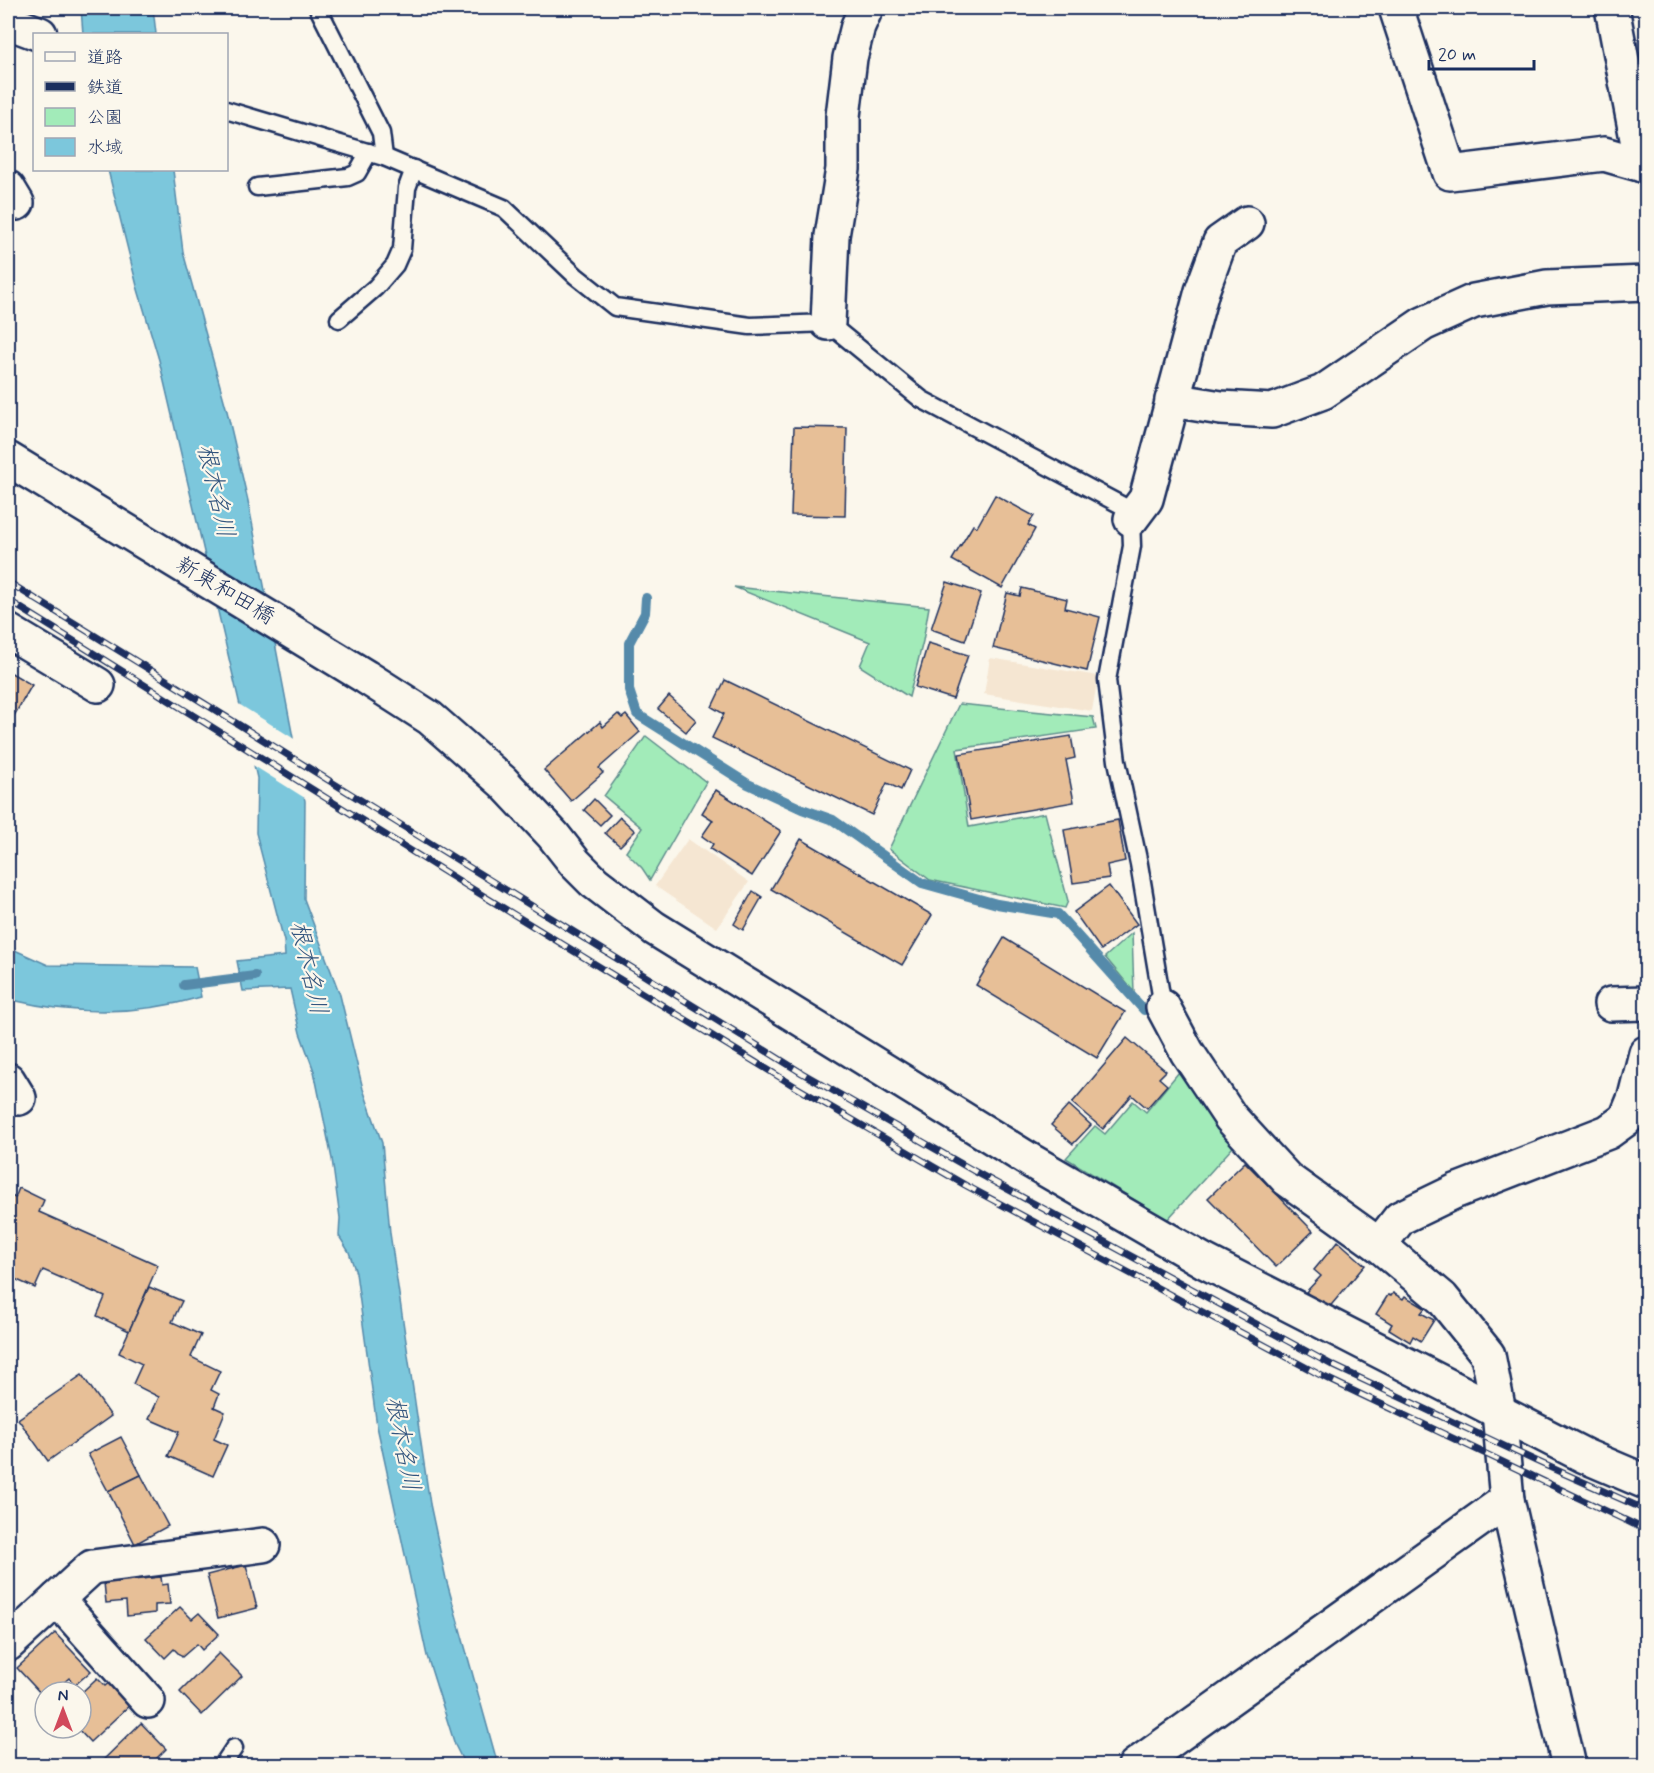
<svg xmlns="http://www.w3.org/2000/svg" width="1654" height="1773" font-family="Mynerve,'Klee One',sans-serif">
  <rect width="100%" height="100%" fill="#fbf7ec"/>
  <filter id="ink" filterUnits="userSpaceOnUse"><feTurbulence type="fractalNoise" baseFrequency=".0167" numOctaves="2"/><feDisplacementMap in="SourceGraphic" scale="12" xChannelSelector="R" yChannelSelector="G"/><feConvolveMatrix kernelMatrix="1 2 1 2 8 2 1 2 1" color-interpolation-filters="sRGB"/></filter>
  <g filter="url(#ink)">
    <!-- built -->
    <g fill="#f5e6d2">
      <path d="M 990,658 L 1098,676 L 1092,711 L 984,694 Z"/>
      <path d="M 688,839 L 749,882 L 717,928 L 655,886 Z"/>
    </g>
    <!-- green -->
    <g fill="#a2ebb9" stroke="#5e8d8c" stroke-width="1.5">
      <path d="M 734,587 L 929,607 L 923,641 L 909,697 L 860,666 L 870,642 Z"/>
      <path d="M 959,704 L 1093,717 L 1096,729 L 957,749 L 969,827 L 1045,813 L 1068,901 L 1065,908 L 930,880 L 889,849 Z"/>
      <path d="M 646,736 L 706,782 L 650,880 L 642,868 L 626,852 L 642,828 L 604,796 Z"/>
      <path d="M 1132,933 L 1134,992 L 1105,957 Z"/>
      <path d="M 1179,1072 L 1233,1147 L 1167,1220 L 1066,1158 L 1095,1126 L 1105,1134 L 1133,1101 L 1146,1112 Z"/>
    </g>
    <!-- water -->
    <g fill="#7cc7dc" stroke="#558aaa" stroke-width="1.5">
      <path d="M 81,8 L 153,8 L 156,34 L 83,34 Z"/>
      <path d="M 108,170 L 173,170 L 183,252 L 227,411 L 248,501 L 305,801 L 304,899 L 340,995 L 363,1089 L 382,1143 L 390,1233 L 430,1504 L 446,1579 L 498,1765 L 465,1765 L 455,1745 L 427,1656 L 377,1426 L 356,1273 L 349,1252 L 339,1236 L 340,1218 L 332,1159 L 314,1071 L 300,1033 L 290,989 L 243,991 L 237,961 L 285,956 L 284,941 L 256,833 L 257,778 L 159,360 L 137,286 Z"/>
      <path d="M 8,947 L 48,965 L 195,967 L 201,997 C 139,1015 75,1015 12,1000 L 8,998 Z"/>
    </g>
    <!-- pier -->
    <path fill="#fbf7ec" d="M 237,703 L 296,740 L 308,800 L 251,764 Z"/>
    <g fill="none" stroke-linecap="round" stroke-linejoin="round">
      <!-- stream -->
      <g stroke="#558aaa" stroke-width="10">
        <path d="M 646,598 L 645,613 L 629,643 L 629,690 L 637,714 L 748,784 L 802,809 L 833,820 L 922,883 L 997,904 L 1058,914 L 1144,1010"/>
        <path d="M 184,985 L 255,976"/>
      </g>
    </g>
    <!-- building -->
    <g fill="#e7bf97" stroke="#1b2f5e" stroke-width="1.5">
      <path d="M 794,427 L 847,428 L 845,516 L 791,515 Z"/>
      <path d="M 995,495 L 1034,516 L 1028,525 L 1035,529 L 1002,588 L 952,560 L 973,525 L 977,527 Z"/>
      <path d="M 947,582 L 981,593 L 965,641 L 931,629 Z"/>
      <path d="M 1022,588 L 1067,599 L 1065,608 L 1100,617 L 1087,671 L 993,648 L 1007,593 L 1020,596 Z"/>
      <path d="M 928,643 L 968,655 L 953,699 L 915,687 Z"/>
      <path d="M 8,671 L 32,685 L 8,726 Z"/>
      <path d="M 725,680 L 910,770 L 901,790 L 887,783 L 872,815 L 712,738 L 724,714 L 712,707 Z"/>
      <path d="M 669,696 L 696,720 L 686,732 L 658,709 Z"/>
      <path d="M 618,714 L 622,718 L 626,715 L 640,732 L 599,768 L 603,773 L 571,801 L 544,770 L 600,722 L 603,727 Z"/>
      <path d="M 1071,736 L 1075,758 L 1066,760 L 1074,802 L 971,820 L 959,754 Z"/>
      <path d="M 716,790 L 781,831 L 752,876 L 710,849 L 713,844 L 702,836 L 713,820 L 702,813 Z"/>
      <path d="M 594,799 L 610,815 L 600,825 L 584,810 Z"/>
      <path d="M 620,817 L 635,831 L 620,846 L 605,833 Z"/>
      <path d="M 1118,820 L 1125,861 L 1107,865 L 1109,878 L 1073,883 L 1064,830 Z"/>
      <path d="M 801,839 L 932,915 L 902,965 L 771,889 Z"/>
      <path d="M 1109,886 L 1137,924 L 1101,950 L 1074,912 Z"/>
      <path d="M 753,891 L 762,897 L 743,930 L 734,924 Z"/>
      <path d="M 1004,938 L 1125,1012 L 1097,1058 L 976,985 Z"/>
      <path d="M 1127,1038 L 1166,1071 L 1159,1078 L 1167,1085 L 1147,1108 L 1132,1095 L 1103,1129 L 1072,1103 Z"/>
      <path d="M 1069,1105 L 1091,1125 L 1073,1144 L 1051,1125 Z"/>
      <path d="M 1245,1162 L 1313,1231 L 1276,1267 L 1208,1198 Z"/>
      <path d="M 19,1188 L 44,1200 L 39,1212 L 158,1265 L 129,1331 L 97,1316 L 105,1297 L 43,1270 L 35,1288 L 8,1276 L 8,1194 L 15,1198 Z"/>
      <path d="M 1338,1241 L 1365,1265 L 1327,1310 L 1306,1292 L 1321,1276 L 1314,1270 Z"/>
      <path d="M 149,1287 L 182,1301 L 172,1322 L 201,1335 L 191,1357 L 220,1371 L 211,1390 L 219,1394 L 214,1407 L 225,1412 L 214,1439 L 227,1445 L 213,1476 L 168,1456 L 179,1432 L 149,1419 L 159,1397 L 133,1384 L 142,1364 L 119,1353 Z"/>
      <path d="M 1393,1293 L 1403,1299 L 1405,1296 L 1425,1308 L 1421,1313 L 1434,1320 L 1421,1341 L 1413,1336 L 1410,1342 L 1389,1329 L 1392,1324 L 1376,1314 L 1388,1295 L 1391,1296 Z"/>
      <path d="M 82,1375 L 111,1416 L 48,1461 L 18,1419 Z"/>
      <path d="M 121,1437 L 141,1475 L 108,1491 L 88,1454 Z"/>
      <path d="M 141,1475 L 168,1526 L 135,1544 L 108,1491 Z"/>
      <path d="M 246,1565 L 257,1608 L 218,1618 L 207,1575 Z"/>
      <path d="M 161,1577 L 162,1585 L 168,1584 L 170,1604 L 155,1605 L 155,1613 L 127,1616 L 126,1601 L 106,1603 L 104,1582 Z"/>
      <path d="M 180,1607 L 192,1619 L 199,1613 L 219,1634 L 202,1650 L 197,1644 L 182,1657 L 174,1649 L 165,1658 L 146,1638 Z"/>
      <path d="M 55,1633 L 91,1671 L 75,1685 L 69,1678 L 53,1692 L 45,1692 L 45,1698 L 17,1668 Z"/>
      <path d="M 219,1653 L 242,1676 L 202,1715 L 180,1692 Z"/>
      <path d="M 97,1678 L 105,1686 L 111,1681 L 132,1703 L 90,1742 L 77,1728 L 81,1728 L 81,1693 Z"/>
      <path d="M 141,1723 L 166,1749 L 149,1766 L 97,1766 Z"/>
    </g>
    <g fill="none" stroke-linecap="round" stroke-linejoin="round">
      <!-- lane casing -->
      <g stroke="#1b2f5e" stroke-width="21">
        <g id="lane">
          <path d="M 318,8 L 381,133 L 384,157"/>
          <path d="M 226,110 L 384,157 L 504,208 L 576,276 L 615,307 L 750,326 L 828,323 L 921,399 L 1123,506 L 1131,519 L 1132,546 L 1107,680 L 1117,761 L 1139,864 L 1163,1007"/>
          <path d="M 257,187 L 348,177 L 357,173 L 369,152"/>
          <path d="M 339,319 L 376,287 L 395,265 L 402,249 L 407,188 L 414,169"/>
          <path d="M 222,1766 L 234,1748"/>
        </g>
      </g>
      <!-- street casing -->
      <g stroke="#1b2f5e" stroke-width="38">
        <g id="street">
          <path d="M 1396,8 L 1450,173 L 1604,154 L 1646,166"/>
          <path d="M 1612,8 L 1642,165"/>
          <path d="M 8,22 L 40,34"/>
          <path d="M 8,188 L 17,203"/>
          <path d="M 828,323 L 832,236 L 843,169 L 843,116 L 850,58 L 858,26 L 866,8"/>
          <path d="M 1172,400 L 1221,408 L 1272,411 L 1323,392 L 1423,324 L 1474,301 L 1547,287 L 1646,283"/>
          <path d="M 1131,519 L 1146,499 L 1202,291 L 1220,242 L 1247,223"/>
          <path d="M 8,631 L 98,685"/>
          <path d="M 1611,1004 L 1646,1003"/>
          <path d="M 1163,1007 L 1187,1052 L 1231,1118 L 1287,1179 L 1379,1245 L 1442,1298 L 1488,1355 L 1499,1412 L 1507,1500 L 1569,1766"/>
          <path d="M 8,1080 L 19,1098"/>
          <path d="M 1379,1245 L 1400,1218 L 1456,1191 L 1608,1132 L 1626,1119 L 1635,1097 L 1646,1053"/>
          <path d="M 57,1599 L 148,1701"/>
          <path d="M 8,1644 L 92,1567 L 263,1545"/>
          <path d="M 1135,1766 L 1507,1500"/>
        </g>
      </g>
      <!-- secondary casing -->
      <g stroke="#1b2f5e" stroke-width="38">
        <path id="secondary" d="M 8,459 L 366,677 L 430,718 L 503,782 L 553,835 L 575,863 L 594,882 L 654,928 L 1031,1161 L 1204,1261 L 1585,1456 L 1646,1482"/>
      </g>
      <!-- lane -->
      <use href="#lane" stroke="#fbf7ec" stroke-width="16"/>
      <!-- street -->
      <use href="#street" stroke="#fbf7ec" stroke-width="33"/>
      <!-- secondary -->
      <use href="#secondary" stroke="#fbf7ec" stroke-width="33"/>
      <!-- rail casing -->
      <g stroke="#1b2f5e" stroke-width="7">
        <g id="rail">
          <path d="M 8,582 L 802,1073 L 974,1171 L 1332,1365 L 1536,1461 L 1646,1510"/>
          <path d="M 8,600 L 469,887 L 796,1087 L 965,1185 L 1324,1377 L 1646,1530"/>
        </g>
      </g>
      <!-- rail -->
      <use href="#rail" stroke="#fbf7ec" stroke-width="4.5" stroke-dasharray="14" stroke-linecap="butt"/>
    </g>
  </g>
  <g text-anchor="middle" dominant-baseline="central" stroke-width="4.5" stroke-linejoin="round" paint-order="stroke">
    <!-- street labels -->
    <g font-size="22" fill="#1b2f5e" stroke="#fbf7ec">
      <text transform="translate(225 591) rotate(31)">新東和田橋</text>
    </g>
    <!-- water labels -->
    <g font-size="24" font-style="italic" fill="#33557e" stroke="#fbf7ec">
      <text transform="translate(215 491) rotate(77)">根木名川</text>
      <text transform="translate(308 968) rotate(77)">根木名川</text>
      <text transform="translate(402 1444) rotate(79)">根木名川</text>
    </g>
  </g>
  <!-- margin -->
  <rect width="1654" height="1773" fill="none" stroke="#fbf7ec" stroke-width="30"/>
  <rect x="15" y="15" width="1624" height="1743" fill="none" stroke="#1b2f5e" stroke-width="2" filter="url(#ink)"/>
  <!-- legend -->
  <rect x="33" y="33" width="195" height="138" fill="#fbf7ec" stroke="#a1a7b3" stroke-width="1.5"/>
  <rect x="45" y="52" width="30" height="9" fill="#fbf7ec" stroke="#a1a7b3" stroke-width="1.5"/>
  <text x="87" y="63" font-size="18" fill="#1b2f5e">道路</text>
  <rect x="45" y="82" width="30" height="9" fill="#1b2f5e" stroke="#a1a7b3" stroke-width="1.5"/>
  <text x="87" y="93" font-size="18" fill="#1b2f5e">鉄道</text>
  <rect x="45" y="108" width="30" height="18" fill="#a2ebb9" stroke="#a1a7b3" stroke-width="1.5"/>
  <text x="87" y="123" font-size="18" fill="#1b2f5e">公園</text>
  <rect x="45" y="138" width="30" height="18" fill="#7cc7dc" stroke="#a1a7b3" stroke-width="1.5"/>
  <text x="87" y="153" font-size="18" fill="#1b2f5e">水域</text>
  <!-- north arrow -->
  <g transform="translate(63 1710)"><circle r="28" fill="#fbf7ec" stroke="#a1a7b3" stroke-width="1.5"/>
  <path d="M0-4.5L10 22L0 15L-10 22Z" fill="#d1495b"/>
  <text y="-9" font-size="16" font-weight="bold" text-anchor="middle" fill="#1b2f5e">N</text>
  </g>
  <!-- scale -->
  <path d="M1429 60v9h105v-9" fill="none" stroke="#1b2f5e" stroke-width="3"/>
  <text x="1438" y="60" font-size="18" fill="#1b2f5e" stroke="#fbf7ec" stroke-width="4.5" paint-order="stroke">20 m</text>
</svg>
